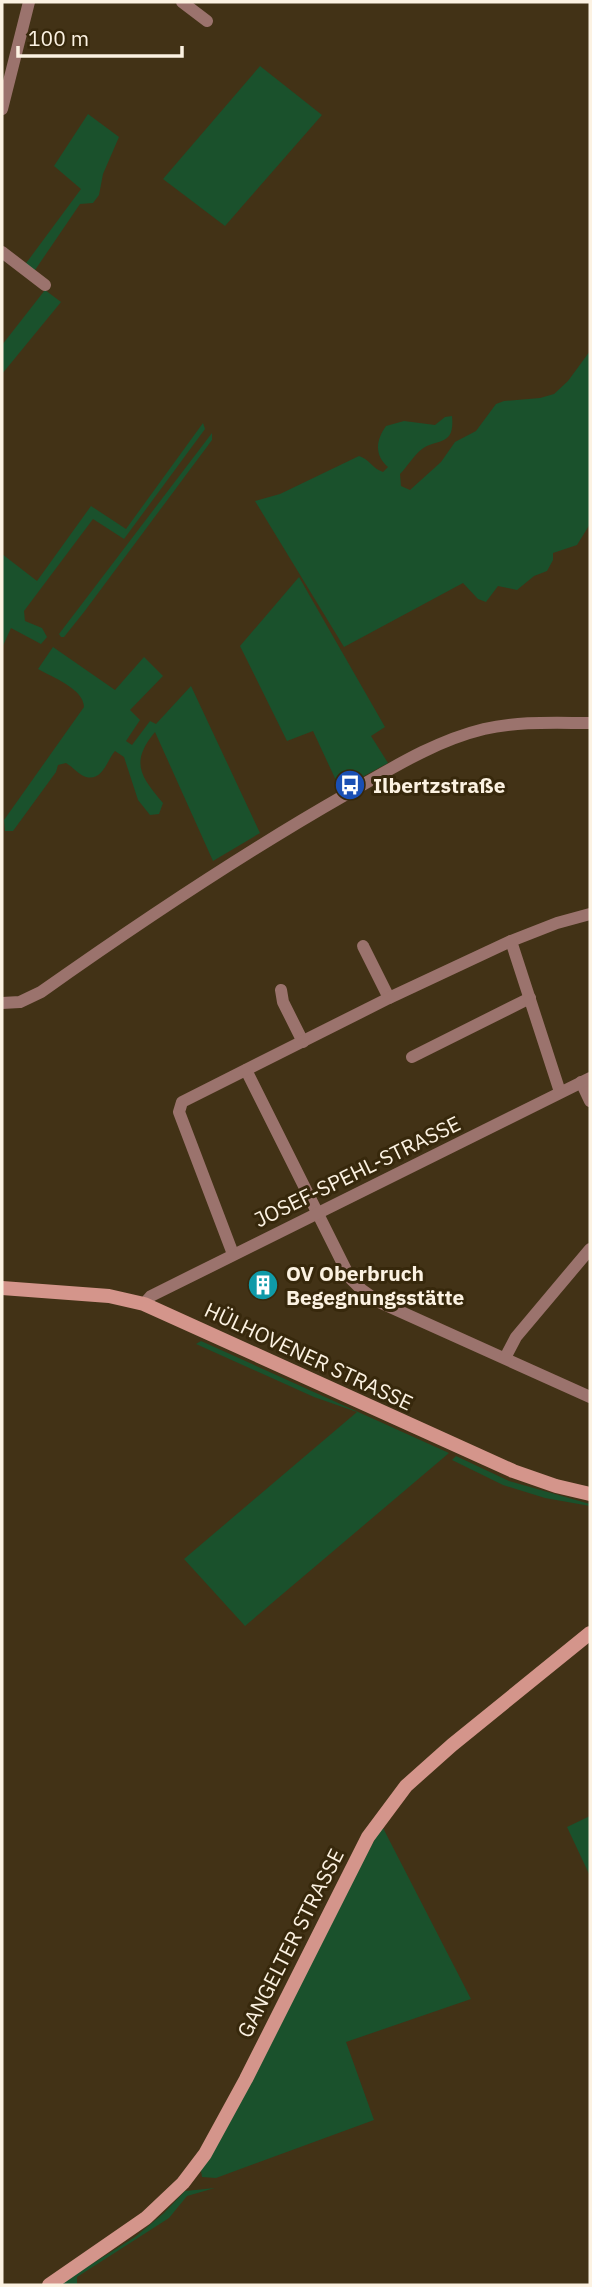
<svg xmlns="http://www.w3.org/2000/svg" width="592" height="2287" font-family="'IBM Plex Sans',sans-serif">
  <rect width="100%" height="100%" fill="#423216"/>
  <!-- green -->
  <g fill="#1a512c">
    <path d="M 260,66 L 322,115 L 225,226 L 163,179 Z"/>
    <path d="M 88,114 L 119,137 L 103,174 L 99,195 L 93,203 L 80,204 L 33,273 L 24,266 L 81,189 L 54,166 Z"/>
    <path d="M 45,290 L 61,302 L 2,374 L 2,345 Z"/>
    <path d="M 590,351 L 590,524 L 577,545 L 553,553 L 553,560 L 547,571 L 534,576 L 517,590 L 498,586 L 486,602 L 478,599 L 463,583 L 344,647 L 255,501 L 280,494 L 359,456 C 369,459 373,469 383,472 L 388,467 C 374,455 376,440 386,426 L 404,421 L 435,425 L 445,417 L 452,416 C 455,447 438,438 422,449 C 414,455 407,467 400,474 L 401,486 L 410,490 L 441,462 L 455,442 L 476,431 L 496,404 L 504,401 L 540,398 L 554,394 L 568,381 Z"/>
    <path d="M 203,423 L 205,429 L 124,539 L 93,519 L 24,611 L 25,621 L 42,628 L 47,637 L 41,644 L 11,628 L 2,648 L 2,554 L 37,581 L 91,506 L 126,529 Z"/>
    <path d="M 212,433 L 212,440 L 84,612 L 64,637 L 61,637 L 59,634 Z"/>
    <path d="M 299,577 L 385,727 L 371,736 L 388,763 L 340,789 L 313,731 L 287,741 L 240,646 Z"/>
    <path d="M 53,647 L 115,690 L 144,657 L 163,676 L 130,710 L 140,720 L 126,741 L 132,745 L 150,721 L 156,724 L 191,686 L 260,833 L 213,861 L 155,732 C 130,762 140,776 163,803 L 159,814 L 150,815 L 138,800 L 124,757 L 115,751 C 107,760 103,781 86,777 C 79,775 73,767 66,763 L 58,765 L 56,772 L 13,831 L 5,831 L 4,820 L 84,707 C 84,689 52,677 38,669 Z"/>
    <path d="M 201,1341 L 449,1453 L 245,1626 L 184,1559 L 357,1412 L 314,1397 L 196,1344 Z"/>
    <path d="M 456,1456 L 509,1481 L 590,1504 L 590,1506 L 545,1498 L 503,1485 L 452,1460 Z"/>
    <path d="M 590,1816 L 590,1876 L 567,1827 Z"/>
    <path d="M 382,1826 L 471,1999 L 346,2042 L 374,2120 L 216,2178 L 202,2177 L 201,2171 L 312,1955 Z"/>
    <path d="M 215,2188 L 187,2196 L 169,2218 L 77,2277 L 77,2285 L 58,2285 L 135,2237 L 164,2213 L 185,2191 Z"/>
  </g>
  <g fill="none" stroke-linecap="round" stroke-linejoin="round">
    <!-- street -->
    <g stroke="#9b736d" stroke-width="12">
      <path d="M 182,2 L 207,21"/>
      <path d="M 2,109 L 29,2"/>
      <path d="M 2,252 L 45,285"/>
      <path d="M 511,941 L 557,923 L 590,914"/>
      <path d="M 363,946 L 389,998"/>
      <path d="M 281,990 L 283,1002 L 303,1042"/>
      <path d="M 2,1003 L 20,1002 L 41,992 C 140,922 240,855 345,795 C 389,770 434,741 484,729 C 518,721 555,723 590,723"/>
      <path d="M 412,1057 L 530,998"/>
      <path d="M 246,1070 L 350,1278 L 362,1290 L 379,1302 L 590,1397"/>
      <path d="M 581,1082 L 590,1101"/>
      <path d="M 233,1254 L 179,1112 L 182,1102 L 389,998 L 511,941 L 560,1092"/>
      <path d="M 144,1304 L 151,1296 L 590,1078"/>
      <path d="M 505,1358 L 516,1337 L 590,1249"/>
    </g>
    <!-- secondary -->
    <g stroke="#d4958b" stroke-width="14">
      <path d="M 2,1288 L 109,1296 L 144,1304 L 513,1471 L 556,1486 L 590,1494"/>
      <path d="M 49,2285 L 146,2218 L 183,2183 L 205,2154 L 246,2079 L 368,1837 L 406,1786 L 452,1745 L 590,1633"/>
    </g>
  </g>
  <!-- icons -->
  <defs>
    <g id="bus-disc" transform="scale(1.575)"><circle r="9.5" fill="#1a4fb4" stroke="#37280c"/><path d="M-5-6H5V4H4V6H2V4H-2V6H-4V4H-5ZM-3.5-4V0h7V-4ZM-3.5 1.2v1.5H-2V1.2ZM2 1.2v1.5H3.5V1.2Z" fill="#fff"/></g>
    <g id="building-disc" transform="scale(1.575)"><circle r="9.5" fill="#0f9aa8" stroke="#37280c"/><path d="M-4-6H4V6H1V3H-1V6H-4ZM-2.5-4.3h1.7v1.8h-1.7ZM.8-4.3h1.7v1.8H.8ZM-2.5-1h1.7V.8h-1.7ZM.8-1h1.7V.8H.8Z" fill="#fff"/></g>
  </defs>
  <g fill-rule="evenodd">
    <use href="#bus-disc" x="350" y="785"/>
    <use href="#building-disc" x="263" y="1285"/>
  </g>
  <g text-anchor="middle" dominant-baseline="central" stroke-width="6" stroke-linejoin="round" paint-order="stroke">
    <!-- poi labels -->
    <g font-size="21" font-weight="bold" fill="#fcf2e2" stroke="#37280c" text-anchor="start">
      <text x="373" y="785">Ilbertzstraße</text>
      <text x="286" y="1273">OV Oberbruch<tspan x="286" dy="24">Begegnungsstätte</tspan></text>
    </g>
    <!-- street labels -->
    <g font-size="21" fill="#fcf2e2" stroke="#37280c">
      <text transform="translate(357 1171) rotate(-26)">JOSEF-SPEHL-STRASSE</text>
      <text transform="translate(309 1356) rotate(25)">HÜLHOVENER STRASSE</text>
      <text transform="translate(290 1943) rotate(-63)">GANGELTER STRASSE</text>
    </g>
  </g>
  <!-- border -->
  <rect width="592" height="2287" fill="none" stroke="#fcf2e2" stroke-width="7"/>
  <!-- scale -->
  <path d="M18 46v10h164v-10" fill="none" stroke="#fcf2e2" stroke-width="3.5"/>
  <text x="28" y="46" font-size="21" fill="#fcf2e2" stroke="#37280c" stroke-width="5" paint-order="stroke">100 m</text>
</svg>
